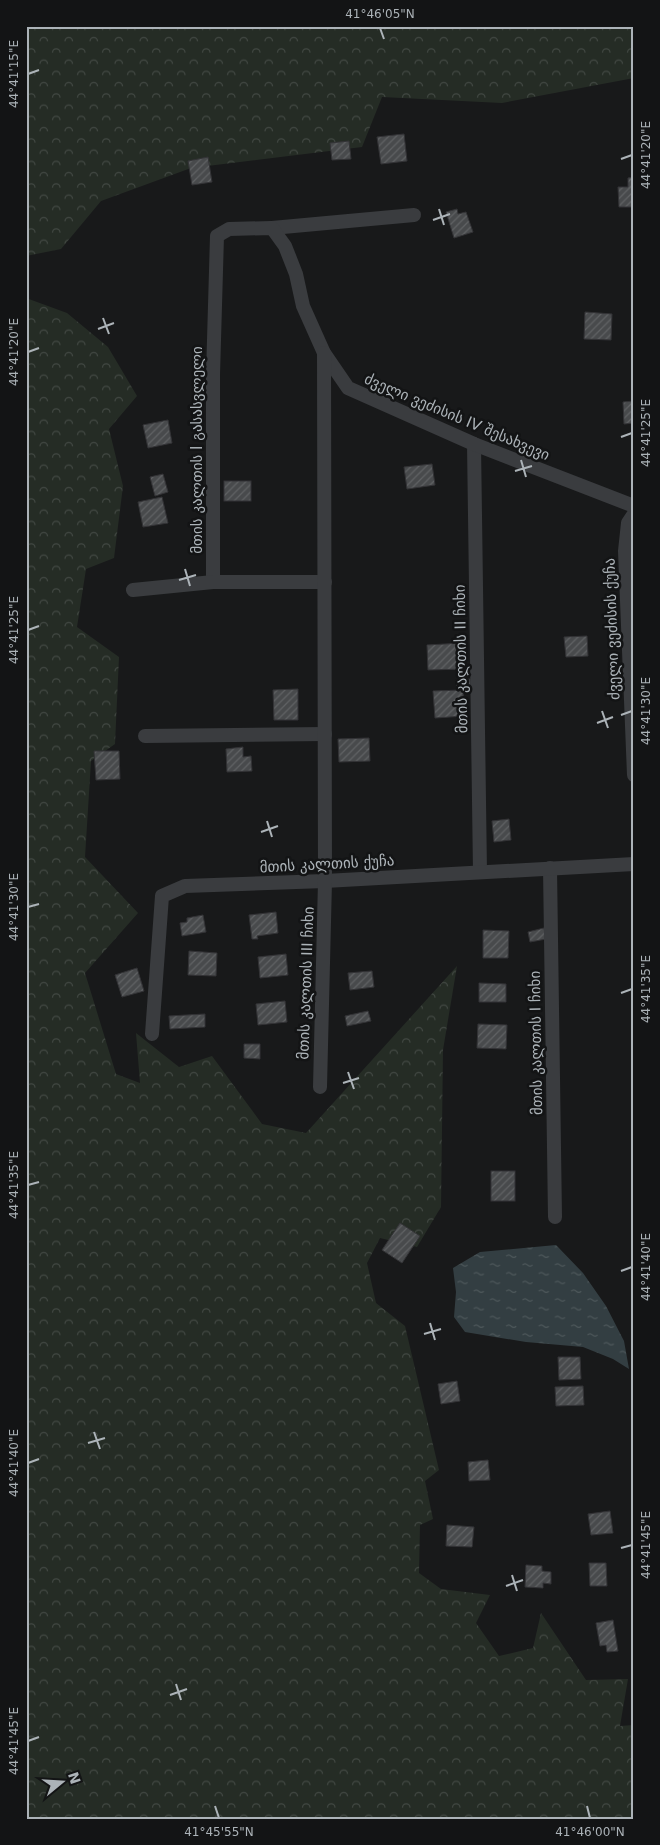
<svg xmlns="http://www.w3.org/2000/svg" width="660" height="1845" font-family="'DejaVu Sans','Noto Sans Georgian',sans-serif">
  <defs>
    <pattern id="forest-crowns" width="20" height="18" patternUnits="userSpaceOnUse" patternTransform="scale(1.25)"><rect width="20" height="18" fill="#252c25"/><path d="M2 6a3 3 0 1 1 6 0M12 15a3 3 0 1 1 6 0" fill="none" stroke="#424843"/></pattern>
    <pattern id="water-ripples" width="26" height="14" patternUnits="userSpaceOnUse" patternTransform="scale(1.25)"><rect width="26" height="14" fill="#333e42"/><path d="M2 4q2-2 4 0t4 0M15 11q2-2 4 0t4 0" fill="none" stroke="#4e585b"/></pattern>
    <pattern id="building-hatch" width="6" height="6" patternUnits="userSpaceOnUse" patternTransform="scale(1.25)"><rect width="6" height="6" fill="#484a4c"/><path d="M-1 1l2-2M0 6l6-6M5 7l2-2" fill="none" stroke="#606264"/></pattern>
  </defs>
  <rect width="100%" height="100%" fill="#18191a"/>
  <!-- forest -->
  <g fill="url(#forest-crowns)">
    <path d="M 26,26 L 634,26 L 634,78 L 502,103 L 382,97 L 362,147 L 191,168 L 101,201 L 61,249 L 26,256 Z"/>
    <path d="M 26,298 L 67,313 L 108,347 L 137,396 L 109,429 L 123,486 L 114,558 L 86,569 L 77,627 L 119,657 L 115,744 L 91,761 L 85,857 L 138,913 L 85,973 L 116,1074 L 140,1083 L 136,1033 L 179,1067 L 212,1056 L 262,1124 L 306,1133 L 457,966 L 443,1050 L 441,1207 L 417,1247 L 380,1238 L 367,1263 L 376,1303 L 405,1326 L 439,1470 L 425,1481 L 433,1519 L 420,1525 L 419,1573 L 441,1589 L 490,1595 L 476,1623 L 499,1656 L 533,1648 L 541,1613 L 586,1680 L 628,1679 L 620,1726 L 634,1725 L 634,1819 L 26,1819 Z"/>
  </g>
  <!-- water -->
  <path fill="url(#water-ripples)" d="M 556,1245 L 583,1273 L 606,1306 L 624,1341 L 629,1369 L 613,1359 L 583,1347 L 526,1342 L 465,1332 L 454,1317 L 456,1292 L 453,1268 L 480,1252 Z"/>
  <!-- building -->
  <g fill="url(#building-hatch)" stroke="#333336">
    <path d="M 404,134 L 407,161 L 381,164 L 377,137 Z"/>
    <path d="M 349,141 L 351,159 L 332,160 L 330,143 Z"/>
    <path d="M 208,157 L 212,182 L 192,185 L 188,161 Z"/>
    <path d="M 634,177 L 634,207 L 619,207 L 618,187 L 628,187 L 628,178 Z"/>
    <path d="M 457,209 L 458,214 L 466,212 L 473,232 L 454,238 L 446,212 Z"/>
    <path d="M 585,312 L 612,314 L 611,340 L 584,339 Z"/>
    <path d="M 634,401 L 634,423 L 624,424 L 623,402 Z"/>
    <path d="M 168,420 L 172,443 L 148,448 L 143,425 Z"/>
    <path d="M 432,464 L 435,485 L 407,489 L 404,467 Z"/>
    <path d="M 163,474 L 168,492 L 155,496 L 150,477 Z"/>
    <rect x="224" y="481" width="27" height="20"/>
    <path d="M 162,497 L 168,523 L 143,527 L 138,502 Z"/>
    <path d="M 587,636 L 588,656 L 566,657 L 564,637 Z"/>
    <path d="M 463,643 L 464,669 L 428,670 L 427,645 Z"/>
    <path d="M 470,679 L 471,687 L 457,688 L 456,680 Z"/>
    <path d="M 298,689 L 298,720 L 274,720 L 273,690 Z"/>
    <path d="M 463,690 L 464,716 L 435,718 L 433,691 Z"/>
    <path d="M 369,738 L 370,761 L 339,762 L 338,739 Z"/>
    <path d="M 243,747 L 243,757 L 251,756 L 252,771 L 227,772 L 226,749 Z"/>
    <path d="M 94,751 L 119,751 L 120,779 L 96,780 Z"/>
    <path d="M 509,819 L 511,840 L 494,842 L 492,821 Z"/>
    <path d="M 276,912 L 278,933 L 257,936 L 258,939 L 252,939 L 249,915 Z"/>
    <path d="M 203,915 L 206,932 L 182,936 L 180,923 L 187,922 L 187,918 Z"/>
    <path d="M 544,928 L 546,939 L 530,942 L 528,932 Z"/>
    <path d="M 483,930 L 509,931 L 508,958 L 483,958 Z"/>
    <path d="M 189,951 L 217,953 L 216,976 L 188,975 Z"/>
    <path d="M 286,954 L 288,975 L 260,978 L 258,957 Z"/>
    <path d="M 137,968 L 144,991 L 122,997 L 115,975 Z"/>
    <path d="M 372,971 L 374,987 L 350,990 L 348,973 Z"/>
    <path d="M 479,983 L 506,984 L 506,1002 L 479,1002 Z"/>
    <path d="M 285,1001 L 287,1022 L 258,1025 L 256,1004 Z"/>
    <path d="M 368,1011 L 371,1021 L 347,1026 L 345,1016 Z"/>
    <path d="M 205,1014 L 205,1027 L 170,1029 L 169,1016 Z"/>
    <path d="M 478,1024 L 507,1025 L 506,1049 L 477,1048 Z"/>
    <path d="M 244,1044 L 260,1044 L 260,1059 L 244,1058 Z"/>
    <rect x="491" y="1171" width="24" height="30"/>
    <path d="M 400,1223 L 420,1236 L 402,1263 L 382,1250 Z"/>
    <path d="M 558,1357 L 580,1357 L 581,1379 L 559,1380 Z"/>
    <path d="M 457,1381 L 460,1401 L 441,1404 L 438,1384 Z"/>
    <path d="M 583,1386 L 584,1405 L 556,1406 L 555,1387 Z"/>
    <path d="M 488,1460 L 490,1480 L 469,1481 L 468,1462 Z"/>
    <path d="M 610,1511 L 613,1533 L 591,1535 L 588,1514 Z"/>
    <path d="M 447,1525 L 474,1527 L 472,1547 L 446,1546 Z"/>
    <path d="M 589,1563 L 606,1563 L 607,1586 L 590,1586 Z"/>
    <path d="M 526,1565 L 542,1566 L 542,1571 L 551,1572 L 551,1584 L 543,1583 L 543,1588 L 525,1587 Z"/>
    <path d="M 613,1620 L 618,1651 L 607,1652 L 606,1645 L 600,1646 L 596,1623 Z"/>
  </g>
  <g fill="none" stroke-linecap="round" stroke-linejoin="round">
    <!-- minor -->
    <g stroke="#3a3c3f" stroke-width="14">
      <path d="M 272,228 L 414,215"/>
      <path d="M 474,444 L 480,872"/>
      <path d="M 634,514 L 628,523 L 625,551 L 634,775"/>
      <path d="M 213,582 L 213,375 L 217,236 L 229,229 L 272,228 L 285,246 L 296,274 L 303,306 L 324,353 L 348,388 L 474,444 L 634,506"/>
      <path d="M 133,590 L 213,582 L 325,582"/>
      <path d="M 145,736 L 325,734"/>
      <path d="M 550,868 L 555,1217"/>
      <path d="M 152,1034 L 162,896 L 185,886 L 325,881 L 634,864"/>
      <path d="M 320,1087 L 325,881 L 324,353"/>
    </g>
  </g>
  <!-- ticks -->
  <path fill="none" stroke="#acb3b8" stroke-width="2" d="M 380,28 L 384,39M 28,74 L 39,70M 621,159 L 632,155M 439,209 L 444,225M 433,220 L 450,214M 103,318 L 109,334M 98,329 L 114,323M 28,352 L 39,348M 621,437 L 632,433M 521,460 L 526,477M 515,471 L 532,466M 185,569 L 190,586M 179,580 L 196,575M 28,630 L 39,626M 602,711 L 608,728M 621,715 L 632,711M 597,723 L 613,717M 267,821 L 272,837M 261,832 L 278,826M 28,907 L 39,904M 621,993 L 632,989M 348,1072 L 354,1089M 343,1083 L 359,1078M 28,1185 L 39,1182M 621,1271 L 632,1267M 430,1323 L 435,1340M 424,1334 L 441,1329M 94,1432 L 100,1449M 88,1443 L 105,1438M 28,1463 L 39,1459M 621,1548 L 632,1545M 512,1575 L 517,1591M 506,1586 L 523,1580M 176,1684 L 181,1700M 170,1695 L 187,1689M 28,1741 L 39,1737M 215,1806 L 219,1818M 587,1806 L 590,1818"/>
  <g text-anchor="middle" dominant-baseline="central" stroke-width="5" stroke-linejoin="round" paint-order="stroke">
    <!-- street labels -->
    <g font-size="15" fill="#acb3b8" stroke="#131415">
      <text transform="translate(457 417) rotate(23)">ძველი ვეძისის IV შესახვევი</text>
      <text transform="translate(197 450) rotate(-90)">მთის კალთის I გასასვლელი</text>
      <text transform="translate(612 629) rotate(-92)">ძველი ვეძისის ქუჩა</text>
      <text transform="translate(461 659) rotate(-91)">მთის კალთის II ჩიხი</text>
      <text transform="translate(327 864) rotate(-3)">მთის კალთის ქუჩა</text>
      <text transform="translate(306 983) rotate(-88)">მთის კალთის III ჩიხი</text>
      <text transform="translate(536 1043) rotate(-91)">მთის კალთის I ჩიხი</text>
    </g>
  </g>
  <!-- border -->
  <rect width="660" height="1845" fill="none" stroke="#131415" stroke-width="55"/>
  <!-- north arrow -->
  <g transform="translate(62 1782) rotate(72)" stroke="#131415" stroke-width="4" paint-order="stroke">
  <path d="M0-4L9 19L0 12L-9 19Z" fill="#acb3b8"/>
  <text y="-8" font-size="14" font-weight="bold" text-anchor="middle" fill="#acb3b8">N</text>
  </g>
  <rect x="28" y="28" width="604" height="1790" fill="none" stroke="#acb3b8" stroke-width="2"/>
  <g font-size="12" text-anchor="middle" fill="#acb3b8">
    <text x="380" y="18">41°46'05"N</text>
    <text transform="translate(14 74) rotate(-90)" y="4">44°41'15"E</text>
    <text transform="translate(646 155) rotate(-90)" y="4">44°41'20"E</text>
    <text transform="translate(14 352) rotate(-90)" y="4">44°41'20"E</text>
    <text transform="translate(646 433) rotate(-90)" y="4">44°41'25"E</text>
    <text transform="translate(14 630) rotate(-90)" y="4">44°41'25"E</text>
    <text transform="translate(646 711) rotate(-90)" y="4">44°41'30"E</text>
    <text transform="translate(14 907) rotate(-90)" y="4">44°41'30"E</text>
    <text transform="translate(646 989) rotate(-90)" y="4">44°41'35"E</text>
    <text transform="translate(14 1185) rotate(-90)" y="4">44°41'35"E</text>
    <text transform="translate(646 1267) rotate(-90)" y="4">44°41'40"E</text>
    <text transform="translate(14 1463) rotate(-90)" y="4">44°41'40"E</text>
    <text transform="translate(646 1545) rotate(-90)" y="4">44°41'45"E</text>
    <text transform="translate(14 1741) rotate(-90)" y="4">44°41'45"E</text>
    <text x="219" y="1836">41°45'55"N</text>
    <text x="590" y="1836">41°46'00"N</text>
  </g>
</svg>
